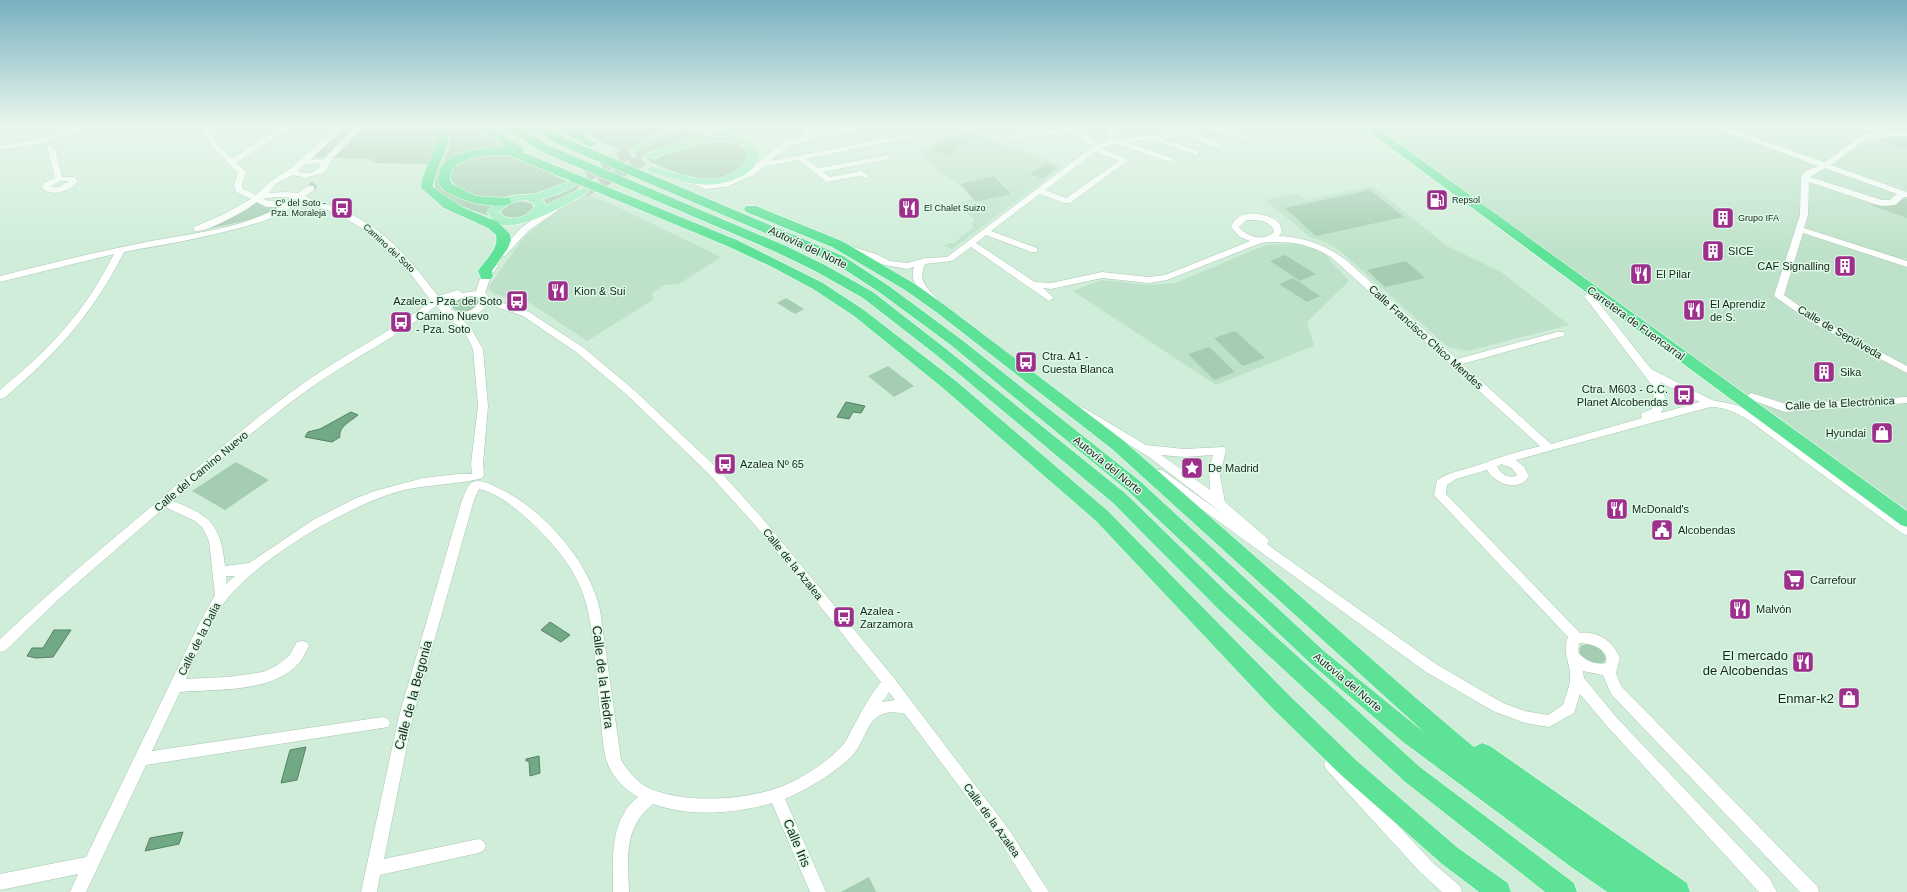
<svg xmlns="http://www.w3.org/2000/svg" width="1907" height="892" font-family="Helvetica,sans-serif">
  <rect width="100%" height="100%" fill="#cfedd8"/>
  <!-- built -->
  <g fill="#bee2c9">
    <path d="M 1373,125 L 1856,125 L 1907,139 L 1907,510 Z"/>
    <path d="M 956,128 L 1064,166 L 952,249 L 944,246 L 950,243 L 954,243 L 974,227 L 971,224 L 975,221 L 957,203 L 972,199 L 976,202 L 1010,194 L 994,176 L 959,184 L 939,172 L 919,153 Z"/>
    <path d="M 1372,186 L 1447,246 L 1501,272 L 1569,325 L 1468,351 L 1448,347 L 1339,250 L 1325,242 L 1310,237 L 1265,200 L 1297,193 L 1305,200 Z"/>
    <path d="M 587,194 L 618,207 L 721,257 L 679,284 L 665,285 L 652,293 L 653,300 L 587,341 L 530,303 L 494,294 L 488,288 L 523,238 L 552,213 Z"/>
    <path d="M 1298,243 L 1321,250 L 1349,281 L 1307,322 L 1314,346 L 1216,385 L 1073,291 L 1101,280 L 1150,285 L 1175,283 L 1266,245 Z"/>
  </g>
  <!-- green -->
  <g fill="#a5cdb2">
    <path d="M 338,125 L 436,125 L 439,139 L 431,164 L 375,163 L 370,159 L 304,157 Z"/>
    <path d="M 447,125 L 472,125 L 506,148 L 449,162 L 446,190 C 461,201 477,202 495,204 L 490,208 L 488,215 C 468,210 453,203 436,191 C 431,171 444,167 448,150 C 451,143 449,132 447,125 Z"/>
    <path d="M 565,125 L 673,125 L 625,152 Z"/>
    <path d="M 684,126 L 703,135 L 664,147 L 641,157 L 633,154 Z"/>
    <path d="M 956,135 L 971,141 L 947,156 L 932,150 Z"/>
    <path d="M 1882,137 L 1907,139 L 1907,149 L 1884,142 L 1882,141 Z"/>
    <path d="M 714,141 C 728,141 738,142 749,152 L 745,168 C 739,171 732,176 725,178 C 700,185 672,171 650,162 L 675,149 Z"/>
    <path d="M 486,154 L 502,154 L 520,160 L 569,182 C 560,186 547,193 538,194 C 530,195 521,193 513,195 C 508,196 502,199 496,199 C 482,199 437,187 455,166 C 463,158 476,157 486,154 Z"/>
    <path d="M 1045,163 L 1057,168 L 1042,179 L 1030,174 Z"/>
    <path d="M 994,176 L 1011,194 L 976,202 L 960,184 Z"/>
    <path d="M 573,187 L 579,189 L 547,207 L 544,199 Z"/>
    <path d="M 1370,190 L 1404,217 L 1316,236 L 1285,208 Z"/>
    <path d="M 1904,198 L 1907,199 L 1907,218 L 1870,205 C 1885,203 1891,211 1904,198 Z"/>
    <path d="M 517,201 L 531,203 L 534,208 C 528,218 511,221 502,215 L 501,210 L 511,203 Z"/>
    <path d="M 255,202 L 266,207 L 284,206 L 272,213 L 254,219 L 198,231 Z"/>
    <path d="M 1285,255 L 1316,274 L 1300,281 L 1270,261 Z"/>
    <path d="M 1406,261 L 1425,278 L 1385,287 L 1367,270 Z"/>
    <path d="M 1293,278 L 1320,296 L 1307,302 L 1279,284 Z"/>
    <path d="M 472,297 L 478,300 L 478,304 C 472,312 461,315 453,308 C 454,299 464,297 472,297 Z"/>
    <path d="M 786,298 L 804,309 L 795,314 L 777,303 Z"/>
    <path d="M 1235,331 L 1265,358 L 1243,366 L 1214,338 Z"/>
    <path d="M 1209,347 L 1235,372 L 1214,380 L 1188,354 Z"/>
    <path d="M 888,366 L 914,386 L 894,397 L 868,376 Z"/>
    <path d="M 236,462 L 269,480 L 225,510 L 192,491 Z"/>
    <path d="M 1587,644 C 1596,645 1604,650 1606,659 L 1602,664 L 1598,665 C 1590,662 1574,657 1581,646 Z"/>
    <path d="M 869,877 L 876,892 L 841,892 Z"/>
  </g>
  <!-- water -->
  <g fill="#70a984" stroke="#568165">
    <path d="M 846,402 L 865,406 L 861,413 L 853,412 L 849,419 L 837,417 Z"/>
    <path d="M 351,412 L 358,415 C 351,421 338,427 340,437 L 332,442 L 305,437 L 308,432 L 320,429 Z"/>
    <path d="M 550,622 L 570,635 L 561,642 L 541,630 Z"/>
    <path d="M 54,630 L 71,630 L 53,657 L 36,658 L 27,656 L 32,648 L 43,648 Z"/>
    <path d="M 306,747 L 297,780 L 281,783 L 290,750 Z"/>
    <path d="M 539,756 L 540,773 L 530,776 L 529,761 L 526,761 L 526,759 Z"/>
    <path d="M 183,832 L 179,844 L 145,851 L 150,838 Z"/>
  </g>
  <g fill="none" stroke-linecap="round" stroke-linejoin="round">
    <!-- minor-tunnel -->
    <path stroke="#abc5b3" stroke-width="8" stroke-dasharray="8 4" stroke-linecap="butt" d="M 311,188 L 315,184"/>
    <!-- major-tunnel -->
    <g stroke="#abc5b3" stroke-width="12" stroke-dasharray="12 6" stroke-linecap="butt">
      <path d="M 571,184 L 636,149"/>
      <path d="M 584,191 L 652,155"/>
    </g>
    <!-- minor casing -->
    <g stroke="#a9c5b2" stroke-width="1">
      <g id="minor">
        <path d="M 50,125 L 95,125 L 42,143 L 0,150 L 0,146 L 38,139 L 73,128 L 54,127 Z"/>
        <path d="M 198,125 L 206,125 L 218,144 L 232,159 L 281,126 L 287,126 L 287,130 L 236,163 L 246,172 L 242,185 L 243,189 L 256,195 L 272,180 L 290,169 L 335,128 L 317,127 L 313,125 L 347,125 L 310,160 L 318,159 L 323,160 L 357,125 L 365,125 L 332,159 L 328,168 L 323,173 L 305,178 L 293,175 L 276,184 L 269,193 L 286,192 L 298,193 L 308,186 L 314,186 L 314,190 L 305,196 C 319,202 334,206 349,213 C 387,231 413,263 438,296 L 458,290 L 462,293 L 476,291 L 481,276 L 490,264 L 496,264 L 498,266 L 491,276 L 485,293 L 491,299 L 529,312 L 584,348 L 634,390 L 716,467 L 763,519 L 894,678 L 1010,831 L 1049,892 L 1032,892 L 1000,841 L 905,714 C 866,704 870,737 851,757 C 833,774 808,789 785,799 L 826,892 L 810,892 L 772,803 C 735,814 689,817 653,804 C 623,828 628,858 629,892 L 613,892 C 613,859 609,820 638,797 C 625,790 612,777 607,762 C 603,749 602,733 601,720 C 596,680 596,635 584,597 C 576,570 554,544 534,525 C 519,511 499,493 479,489 L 474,500 L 413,716 L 384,859 L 478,839 L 483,841 L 486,846 L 483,851 L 478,853 L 380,875 L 377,892 L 361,892 L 399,716 L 462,500 C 465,494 467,485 473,482 C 479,479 490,484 496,487 C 542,507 590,562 600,610 L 621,760 C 628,772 639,784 651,789 C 686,804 745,800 780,787 C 801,779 826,763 841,747 C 846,742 849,735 852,729 C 861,713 869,696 881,682 L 755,525 L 708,473 L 626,394 L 576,352 L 523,316 L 488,304 L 479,313 L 461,318 L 472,330 L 483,349 L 488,406 L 483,464 L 484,475 L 482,478 C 458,485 427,484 400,491 C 347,506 256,559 223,604 C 207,626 197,655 186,679 L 228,677 L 263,672 L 276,666 L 289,656 L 297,642 L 302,641 L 307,642 L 309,646 C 306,652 302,660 298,664 C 271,693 216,689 180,692 L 152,751 L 383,717 L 388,719 L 390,723 L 388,727 L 146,765 L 86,892 L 70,892 L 78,874 L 0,890 L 0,874 L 86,857 L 200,622 L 215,595 L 209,541 L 202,527 L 195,521 L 165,507 L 60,598 L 5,651 L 0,652 L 0,639 C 51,591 104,546 157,502 C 205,461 253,419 305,382 C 346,353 392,332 431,301 C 400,257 369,225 317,206 C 294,199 288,194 263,199 C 273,204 288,198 295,204 C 273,228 160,245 124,252 C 93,314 56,354 4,398 L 0,399 L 0,390 C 50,349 84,313 114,254 L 0,282 L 0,276 C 50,263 101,251 151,241 C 194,233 242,228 280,207 L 267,207 L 257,202 C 247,210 205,234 194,231 L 194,227 L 224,214 L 251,199 L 236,192 L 234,185 L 238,173 L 212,147 ZM 317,163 L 321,165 C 315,172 306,176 298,171 L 304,165 ZM 471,296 L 477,297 L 480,299 C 477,311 461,316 451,309 C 453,299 462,298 471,296 ZM 436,306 L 465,333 L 473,349 L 478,406 L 471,464 L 472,474 L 458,474 L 423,478 L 375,491 L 356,498 L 313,520 L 249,563 L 225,566 C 221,525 210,515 173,501 C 219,461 266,419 316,384 C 355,357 399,336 436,306 ZM 226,576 L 235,576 L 226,584 ZM 889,692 L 895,700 L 882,702 Z"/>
        <path d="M 686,125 C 695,125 697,128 705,129 C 712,130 721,127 727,132 C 718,139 694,132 686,125 Z"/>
        <path d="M 803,125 L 811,125 L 813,134 L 862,125 L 877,125 L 873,127 L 811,139 L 789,146 L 770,161 L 909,134 L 913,136 L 909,138 L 806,159 L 818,168 L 889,155 L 889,159 L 823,172 L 830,177 L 861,171 L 869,176 L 865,178 L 860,176 L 826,182 L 799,160 L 763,167 L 754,175 L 726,187 L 705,189 L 685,180 L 689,178 L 706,184 L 724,183 L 748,171 L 783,142 L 806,136 Z"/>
        <path d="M 982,125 L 1003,125 C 997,129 977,132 971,128 Z"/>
        <path d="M 1062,125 L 1071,125 L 1098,144 L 1106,141 L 1110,133 L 1100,125 L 1109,125 L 1112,128 L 1113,125 L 1121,125 L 1115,139 L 1174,133 L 1197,125 L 1210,125 L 1249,138 L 1245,140 L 1203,128 L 1190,133 L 1220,143 L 1220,147 L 1214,147 L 1183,135 L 1163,139 L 1198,151 L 1198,155 L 1195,155 L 1153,140 L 1127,142 L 1172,158 L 1173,160 L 1169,162 L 1117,144 L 1101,148 L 1129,160 L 1070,203 L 1064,203 L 1040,194 L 991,231 L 1037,248 L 1037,252 L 1031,252 L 986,235 L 976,243 L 1035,282 L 1051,283 L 1102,272 L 1149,277 L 1165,275 L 1250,241 L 1240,237 L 1231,227 C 1232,224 1234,221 1236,219 C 1245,209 1271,214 1279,223 C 1281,225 1281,229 1282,232 L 1279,236 C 1305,237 1325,245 1346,260 L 1457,359 L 1557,332 L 1563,332 L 1565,334 L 1563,336 L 1462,364 L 1551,444 L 1642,418 L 1641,416 L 1642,413 L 1652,409 L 1654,388 L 1584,296 L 1586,294 L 1592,294 L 1651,369 L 1712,400 L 1736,405 L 1758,415 L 1907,525 L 1907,535 L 1903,534 L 1750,421 C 1737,413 1725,407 1710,407 L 1516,460 L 1524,467 L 1529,476 C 1519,493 1495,484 1487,470 L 1456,479 L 1447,485 L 1446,494 L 1580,633 C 1598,631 1613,641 1620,658 L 1616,673 L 1621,686 L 1817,886 L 1819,892 L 1800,892 L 1611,694 L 1603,675 L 1583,671 L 1584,678 L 1617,718 L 1770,879 L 1777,892 L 1759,892 L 1607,726 L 1580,694 L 1574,713 L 1549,727 L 1525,723 L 1493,711 L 1426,672 L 1152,473 L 1154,470 L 1162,470 L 1223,514 L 1149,457 L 1075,411 L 1080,407 L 1084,408 L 1146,445 L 1184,449 L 1224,447 L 1226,450 L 1220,476 L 1225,502 L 1267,538 L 1269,541 L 1267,544 L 1436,664 L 1503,703 L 1525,711 L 1548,715 L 1563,705 C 1565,697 1569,689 1570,681 C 1572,665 1561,652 1568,637 L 1434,495 L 1437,480 C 1453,470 1470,469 1487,462 C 1504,455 1522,451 1540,446 L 1331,257 C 1308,243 1287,240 1261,243 L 1167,280 L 1149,283 L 1102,278 L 1051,289 L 1043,288 L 1054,298 L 1049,301 L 971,247 L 952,261 L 925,264 C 916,285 931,289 943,305 L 938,308 L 935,307 C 925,295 908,283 914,267 L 907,269 L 885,265 L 843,248 L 847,245 L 876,254 L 890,261 L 907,263 L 926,258 L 947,257 L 1092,147 L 1070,132 L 1009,140 L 1005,138 L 1009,136 L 1065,128 ZM 1095,152 L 1119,161 L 1066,198 L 1045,190 ZM 1246,220 C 1257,220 1270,219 1274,232 C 1264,242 1247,237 1239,227 ZM 1660,382 L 1700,402 L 1661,413 C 1666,404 1666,390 1660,382 ZM 1161,455 L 1184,457 L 1213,455 L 1209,470 L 1210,490 ZM 1501,464 L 1512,468 L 1517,475 C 1510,480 1500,474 1497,466 ZM 1579,643 C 1590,643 1609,648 1606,663 C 1595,665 1585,661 1578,652 Z"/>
        <path d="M 1370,125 L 1378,125 L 1383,130 L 1376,132 Z"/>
        <path d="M 1708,125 L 1719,125 L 1824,162 C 1841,154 1855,135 1874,133 L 1856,125 L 1867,125 L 1885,132 L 1907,132 L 1907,136 L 1868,138 L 1831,165 L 1907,192 L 1907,197 L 1904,197 L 1895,205 L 1881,206 L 1809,182 L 1808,215 L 1804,228 L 1907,261 L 1907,267 L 1803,233 L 1784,295 L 1815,317 L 1907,366 L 1907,373 L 1809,321 L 1774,296 L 1800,215 L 1801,178 L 1804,172 L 1818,166 ZM 1825,168 L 1897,194 L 1890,200 L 1882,200 L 1810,177 Z"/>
        <path d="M 48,145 L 55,147 L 62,177 L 74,177 L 78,181 C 70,191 52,198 42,188 L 44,183 L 55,178 L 47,147 ZM 60,181 L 69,181 L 59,187 L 50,187 Z"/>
        <path d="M 554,206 L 557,207 L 557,211 L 528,231 L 505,256 L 499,256 L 499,252 L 522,227 Z"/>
        <path d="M 1751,393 L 1786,404 L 1907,397 L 1907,403 L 1785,412 L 1747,398 L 1746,396 Z"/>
        <path d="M 1331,757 L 1336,759 L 1432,862 L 1460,886 L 1462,892 L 1442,892 L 1420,872 L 1326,769 L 1324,764 L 1326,759 Z"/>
      </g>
    </g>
    <!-- major casing -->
    <g stroke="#fff" stroke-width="1">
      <g id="major">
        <path d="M 673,125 L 685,125 L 640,151 L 636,152 L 631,149 Z"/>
        <path d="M 744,125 L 763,125 L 762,127 L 727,135 C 741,137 753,140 760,154 C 757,166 749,174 738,178 C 708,192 678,181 648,171 L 647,169 L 652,166 C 673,171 693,181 715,179 C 745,175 767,141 723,141 C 697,141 676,152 652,158 L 647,155 L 648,153 L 691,138 L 712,135 L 712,132 Z"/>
        <path d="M 571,181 L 577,184 L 575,186 L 559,194 L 542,199 L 546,205 L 580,189 L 584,188 L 590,191 L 588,193 C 568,203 515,236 495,222 C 492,220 489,215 487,212 C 503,190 520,198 541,192 C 552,189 561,183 571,181 ZM 525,200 L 533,203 L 535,206 C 528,218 508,223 499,212 L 511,203 Z"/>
      </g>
    </g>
    <!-- highway casing -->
    <g stroke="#fff" stroke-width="1">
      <g id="highway">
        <path d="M 435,125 L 447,125 C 453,149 436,164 433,187 L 462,207 L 498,222 L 510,234 L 511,240 L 508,248 L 492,271 L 493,276 L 491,279 L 481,279 L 478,271 C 485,260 499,249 496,235 L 488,228 L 444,208 L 421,188 C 423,164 441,151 435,125 Z"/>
        <path d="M 474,125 L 487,125 L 525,149 L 522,152 L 737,240 L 823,283 L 864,310 L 956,381 L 1108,511 L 1289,695 L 1356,760 L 1458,848 L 1508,883 L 1511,892 L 1479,892 L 1442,864 L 1340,774 L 1273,709 L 1096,521 L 944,389 L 854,316 L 813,289 L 772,267 L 727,246 L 508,155 C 488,155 467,155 452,170 L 450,178 L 452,184 L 476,196 L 510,198 L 511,201 L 510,204 C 486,209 461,201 442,189 C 438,184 437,179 439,174 C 444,149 486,147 507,147 Z"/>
        <path d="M 500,125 L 514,125 L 550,146 L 786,246 L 825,265 L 873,292 L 945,348 L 1125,493 L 1231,596 L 1420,767 L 1574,883 L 1577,892 L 1545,892 L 1404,781 L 1217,608 L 1113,503 L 935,354 L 863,298 L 815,271 L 776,252 L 542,152 Z"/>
        <path d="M 526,125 L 540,125 L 565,138 L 843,256 L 889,286 L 962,340 L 1140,481 L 1324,651 L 1425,733 L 1112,449 L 936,312 L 905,290 L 832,247 L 746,212 L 744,209 L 746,206 L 756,206 L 842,241 L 915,284 L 946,306 L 1124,441 L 1416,698 L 1474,747 L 1482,743 L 1490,746 L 1687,883 L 1690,892 L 1607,892 L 1571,867 L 1403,742 L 1310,663 L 1128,491 L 952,346 L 879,292 L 833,262 L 557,144 Z"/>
        <path d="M 551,125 L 566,125 L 597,143 L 591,147 L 587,146 Z"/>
        <path d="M 1360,125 L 1373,125 L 1907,511 L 1907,527 L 1901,525 Z"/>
      </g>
    </g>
    <!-- minor -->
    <use href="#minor" fill="#fff" fill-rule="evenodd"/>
    <!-- major -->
    <use href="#major" fill="#9eeec1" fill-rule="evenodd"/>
    <!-- highway -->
    <use href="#highway" fill="#5ee297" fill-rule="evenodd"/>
  </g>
  <!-- sky -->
  <linearGradient id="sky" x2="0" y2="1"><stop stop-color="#78b0c0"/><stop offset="0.5" stop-color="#e9f7ed"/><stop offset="1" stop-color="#e9f7ed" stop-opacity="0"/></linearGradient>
  <rect width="1907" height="250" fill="url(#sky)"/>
  <!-- icons -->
  <defs>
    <g id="fuel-square" transform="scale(1.15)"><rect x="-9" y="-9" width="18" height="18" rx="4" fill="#9f2f8d" stroke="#dcfae5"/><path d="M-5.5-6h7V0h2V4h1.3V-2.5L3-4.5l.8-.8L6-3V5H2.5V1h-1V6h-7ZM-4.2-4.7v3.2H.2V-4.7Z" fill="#fff"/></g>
    <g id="bus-square" transform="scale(1.15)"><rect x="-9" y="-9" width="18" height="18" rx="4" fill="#9f2f8d" stroke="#dcfae5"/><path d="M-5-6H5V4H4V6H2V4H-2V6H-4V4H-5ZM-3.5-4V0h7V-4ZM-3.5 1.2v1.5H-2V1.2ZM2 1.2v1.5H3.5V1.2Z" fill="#fff"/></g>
    <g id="restaurant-square" transform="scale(1.15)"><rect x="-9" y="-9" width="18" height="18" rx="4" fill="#9f2f8d" stroke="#dcfae5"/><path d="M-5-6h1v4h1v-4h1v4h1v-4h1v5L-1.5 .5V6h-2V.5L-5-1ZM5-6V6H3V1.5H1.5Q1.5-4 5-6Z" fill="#fff"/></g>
    <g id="building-square" transform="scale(1.15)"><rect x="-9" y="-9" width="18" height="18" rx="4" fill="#9f2f8d" stroke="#dcfae5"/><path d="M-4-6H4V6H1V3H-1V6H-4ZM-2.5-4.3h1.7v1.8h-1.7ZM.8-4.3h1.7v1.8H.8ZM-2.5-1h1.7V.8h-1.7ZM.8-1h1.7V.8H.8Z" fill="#fff"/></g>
    <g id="shop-square" transform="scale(1.15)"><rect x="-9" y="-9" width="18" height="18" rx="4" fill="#9f2f8d" stroke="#dcfae5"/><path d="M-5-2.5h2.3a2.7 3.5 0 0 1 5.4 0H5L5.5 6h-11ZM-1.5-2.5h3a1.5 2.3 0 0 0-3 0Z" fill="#fff"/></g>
    <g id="sight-square" transform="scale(1.15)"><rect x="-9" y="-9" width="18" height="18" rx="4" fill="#9f2f8d" stroke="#dcfae5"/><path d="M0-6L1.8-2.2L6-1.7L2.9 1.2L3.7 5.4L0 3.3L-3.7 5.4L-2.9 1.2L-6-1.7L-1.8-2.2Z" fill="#fff"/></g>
    <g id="civic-square" transform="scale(1.15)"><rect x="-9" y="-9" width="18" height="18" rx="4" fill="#9f2f8d" stroke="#dcfae5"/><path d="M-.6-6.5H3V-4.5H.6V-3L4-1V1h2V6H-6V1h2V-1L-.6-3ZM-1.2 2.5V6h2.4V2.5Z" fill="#fff"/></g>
    <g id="supermarket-square" transform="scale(1.15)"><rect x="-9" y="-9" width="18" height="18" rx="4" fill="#9f2f8d" stroke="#dcfae5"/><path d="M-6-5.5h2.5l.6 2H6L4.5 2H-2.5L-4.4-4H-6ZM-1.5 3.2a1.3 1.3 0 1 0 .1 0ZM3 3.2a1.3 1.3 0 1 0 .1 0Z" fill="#fff"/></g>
  </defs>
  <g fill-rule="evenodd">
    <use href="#fuel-square" x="1437" y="200"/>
    <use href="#bus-square" x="342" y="208"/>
    <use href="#restaurant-square" x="909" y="208"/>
    <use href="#building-square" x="1723" y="218"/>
    <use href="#building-square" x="1713" y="251"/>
    <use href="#building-square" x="1845" y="266"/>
    <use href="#restaurant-square" x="1641" y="274"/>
    <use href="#restaurant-square" x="558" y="291"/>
    <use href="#bus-square" x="517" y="301"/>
    <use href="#restaurant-square" x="1694" y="310"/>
    <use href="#bus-square" x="401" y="322"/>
    <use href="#bus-square" x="1026" y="362"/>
    <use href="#building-square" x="1824" y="372"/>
    <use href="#bus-square" x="1684" y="395"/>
    <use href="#shop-square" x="1882" y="433"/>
    <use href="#bus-square" x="725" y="464"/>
    <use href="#sight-square" x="1192" y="468"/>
    <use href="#restaurant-square" x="1617" y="509"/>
    <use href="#civic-square" x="1662" y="530"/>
    <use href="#supermarket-square" x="1794" y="580"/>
    <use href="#restaurant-square" x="1740" y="609"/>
    <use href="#bus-square" x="844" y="617"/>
    <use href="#restaurant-square" x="1803" y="662"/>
    <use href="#shop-square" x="1849" y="698"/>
  </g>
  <g text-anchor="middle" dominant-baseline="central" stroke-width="3" stroke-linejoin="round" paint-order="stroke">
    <!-- far-poi labels -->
    <g font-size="9" fill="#19241d" stroke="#dcfae5" text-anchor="start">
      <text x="1452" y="200">Repsol</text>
      <text x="326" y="203" text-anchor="end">Cº del Soto -<tspan x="326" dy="10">Pza. Moraleja</tspan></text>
      <text x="924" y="208">El Chalet Suizo</text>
      <text x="1738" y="218">Grupo IFA</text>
    </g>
    <!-- far-street labels -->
    <g font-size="9" fill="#19241d" stroke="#dcfae5">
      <text transform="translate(389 248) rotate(43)">Camino del Soto</text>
    </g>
    <!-- street labels -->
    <g font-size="11" fill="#19241d" stroke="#dcfae5">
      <text transform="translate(808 247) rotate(25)">Autovía del Norte</text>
      <text transform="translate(1636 323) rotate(36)">Carretera de Fuencarral</text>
      <text transform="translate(1840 332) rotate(30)">Calle de Sepúlveda</text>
      <text transform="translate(1426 337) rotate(42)">Calle Francisco Chico Mendes</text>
      <text transform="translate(1840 403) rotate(-3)">Calle de la Electrónica</text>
      <text transform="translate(1108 465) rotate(39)">Autovía del Norte</text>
      <text transform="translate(201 471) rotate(-40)">Calle del Camino Nuevo</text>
      <text transform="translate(793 564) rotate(51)">Calle de la Azalea</text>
      <text transform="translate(199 639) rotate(-63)">Calle de la Dalia</text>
      <text transform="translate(1348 682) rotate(40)">Autovía del Norte</text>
      <text transform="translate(992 820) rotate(54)">Calle de la Azalea</text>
    </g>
    <!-- poi labels -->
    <g font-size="11" fill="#19241d" stroke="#dcfae5" text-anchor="start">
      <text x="1728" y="251">SICE</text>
      <text x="1830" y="266" text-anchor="end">CAF Signalling</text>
      <text x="1656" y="274">El Pilar</text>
      <text x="574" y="291">Kion &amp; Sui</text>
      <text x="502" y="301" text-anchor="end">Azalea - Pza. del Soto</text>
      <text x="1710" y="304">El Aprendiz<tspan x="1710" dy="13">de S.</tspan></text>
      <text x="416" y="316">Camino Nuevo<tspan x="416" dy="13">- Pza. Soto</tspan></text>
      <text x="1042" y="356">Ctra. A1 -<tspan x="1042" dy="13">Cuesta Blanca</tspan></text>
      <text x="1840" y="372">Sika</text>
      <text x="1668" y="389" text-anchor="end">Ctra. M603 - C.C.<tspan x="1668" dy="13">Planet Alcobendas</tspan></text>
      <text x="1866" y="433" text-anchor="end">Hyundai</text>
      <text x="740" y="464">Azalea Nº 65</text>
      <text x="1208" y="468">De Madrid</text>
      <text x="1632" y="509">McDonald's</text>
      <text x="1678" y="530">Alcobendas</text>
      <text x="1810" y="580">Carrefour</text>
      <text x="1756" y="609">Malvón</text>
      <text x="860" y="611">Azalea -<tspan x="860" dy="13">Zarzamora</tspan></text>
    </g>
    <!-- near-poi labels -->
    <g font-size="13" fill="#19241d" stroke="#dcfae5" text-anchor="end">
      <text x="1788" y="655">El mercado<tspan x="1788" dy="15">de Alcobendas</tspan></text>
      <text x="1834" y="698">Enmar-k2</text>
    </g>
    <!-- near-street labels -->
    <g font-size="13" fill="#19241d" stroke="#dcfae5">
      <text transform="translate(603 677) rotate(83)">Calle de la Hiedra</text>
      <text transform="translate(413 695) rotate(-75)">Calle de la Begonia</text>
      <text transform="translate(797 843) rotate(67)">Calle Iris</text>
    </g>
  </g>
</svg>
